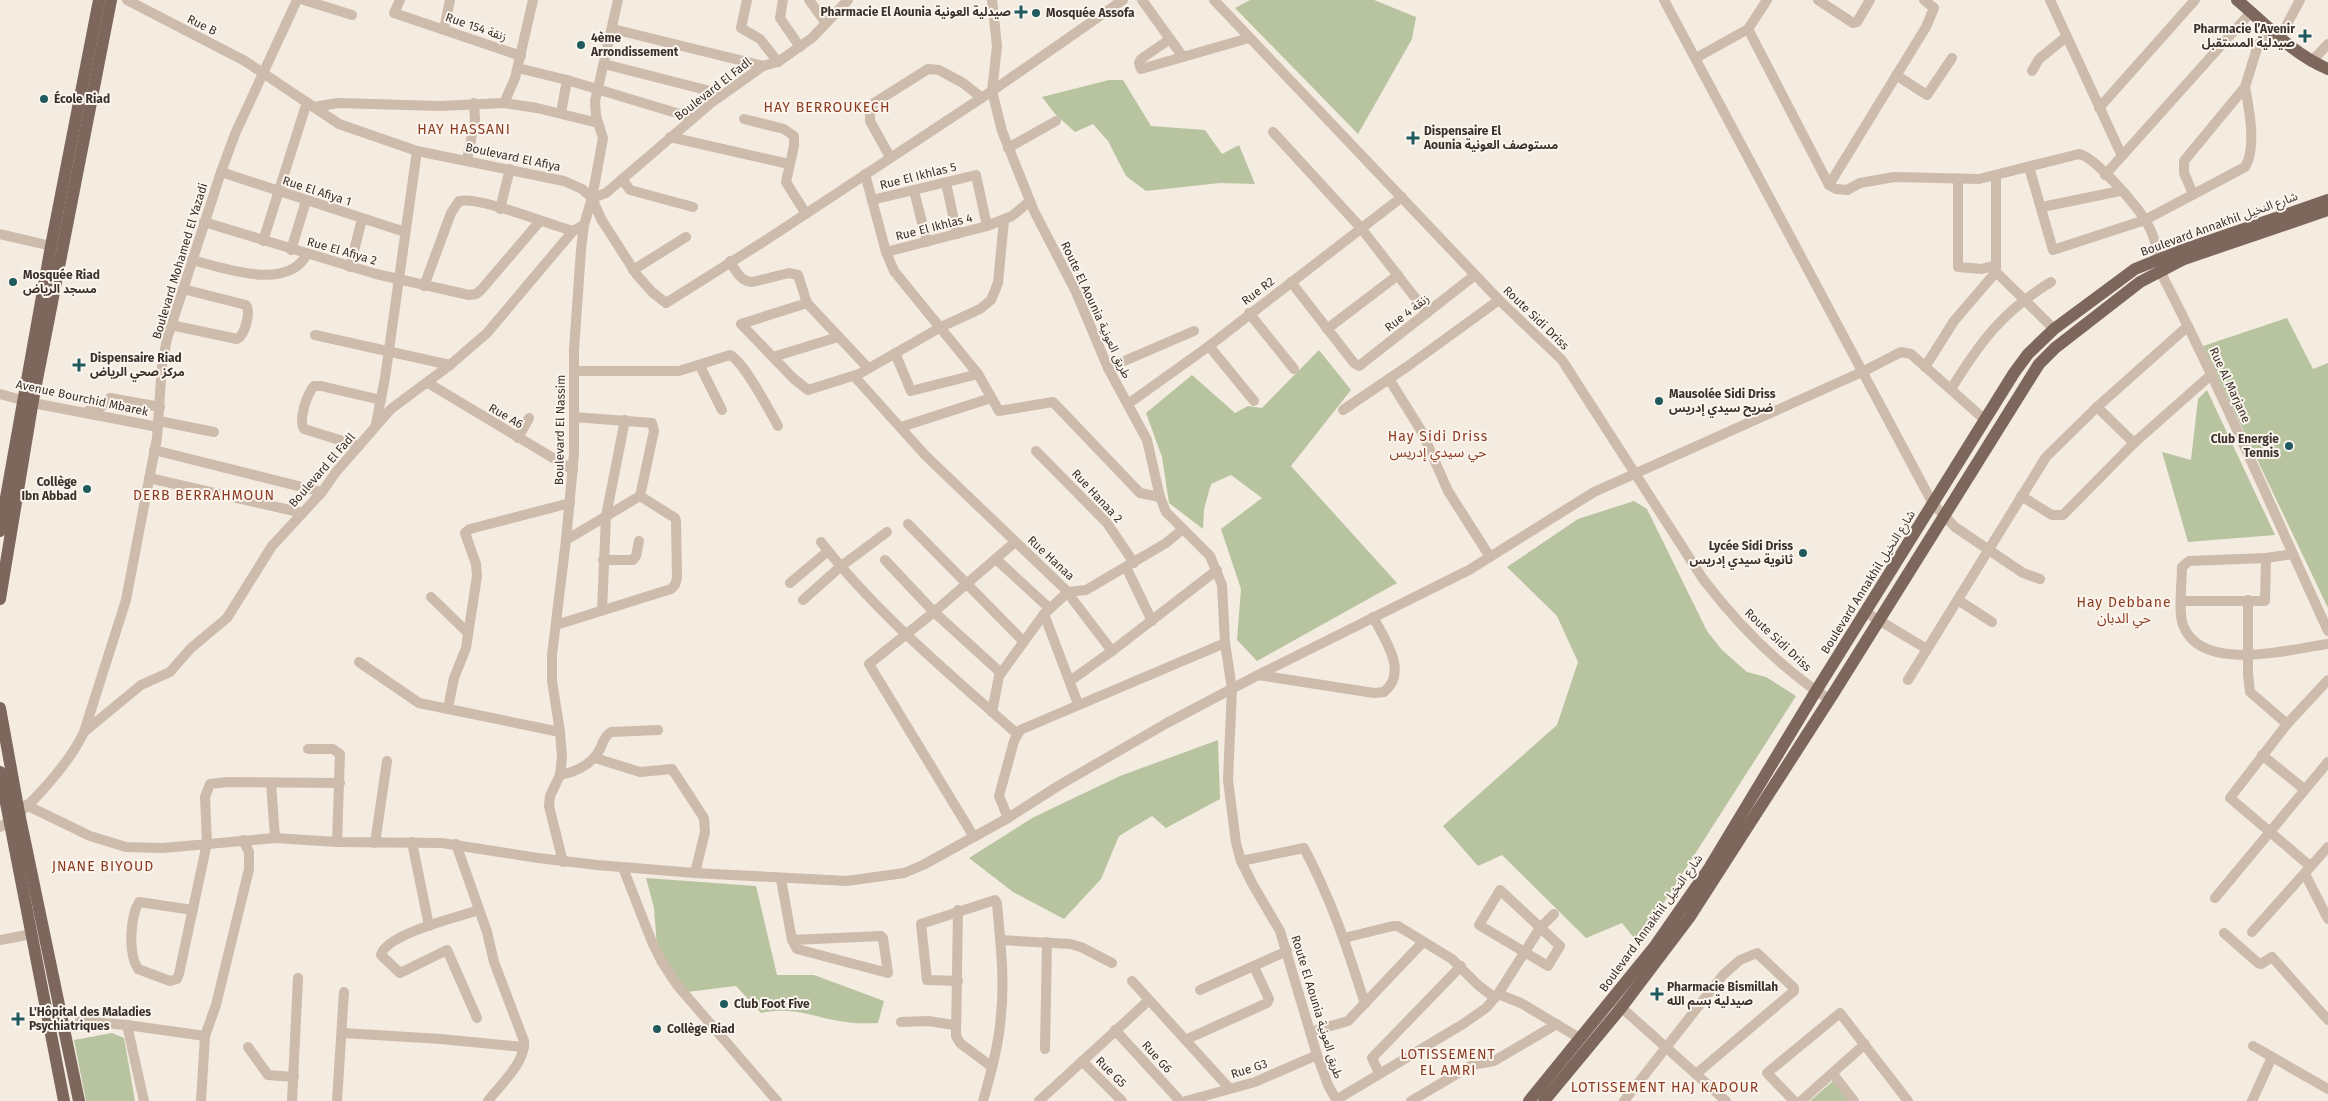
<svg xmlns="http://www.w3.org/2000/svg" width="2328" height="1101" font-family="'Fira Sans','Noto Sans Arabic',sans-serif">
  <rect width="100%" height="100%" fill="#f4ebe1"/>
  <!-- green -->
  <g fill="#b8c4a0">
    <path d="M 1250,0 L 1374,0 L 1416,17 L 1412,39 L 1358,134 L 1235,8 Z"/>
    <path d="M 1109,80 L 1123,80 L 1151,126 L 1205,130 L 1222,154 L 1239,145 L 1255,184 L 1220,183 L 1146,191 L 1126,176 L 1108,141 L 1093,124 L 1075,132 L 1056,115 L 1042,97 Z"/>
    <path d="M 2287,318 L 2313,369 L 2328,363 L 2328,608 L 2203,346 Z"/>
    <path d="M 1319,350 L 1351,390 L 1291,466 L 1397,583 L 1257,661 L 1237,640 L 1241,589 L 1221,529 L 1262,498 L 1231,475 L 1211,484 L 1204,509 L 1203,529 L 1169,503 L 1162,457 L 1146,413 L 1192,375 L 1235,413 L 1248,406 L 1262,408 Z"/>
    <path d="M 2207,390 L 2275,535 L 2188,542 L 2162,452 L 2191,460 L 2198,399 Z"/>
    <path d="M 1634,501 L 1647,509 L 1707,631 L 1722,650 L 1747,672 L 1766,677 L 1796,696 L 1638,943 L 1622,923 L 1586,938 L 1502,855 L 1478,866 L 1443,826 L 1557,725 L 1578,662 L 1557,616 L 1507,567 L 1578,519 Z"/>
    <path d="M 1218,740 L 1220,799 L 1166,828 L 1152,816 L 1119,836 L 1101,879 L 1064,919 L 1013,892 L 969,858 L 1034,817 L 1120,776 Z"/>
    <path d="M 646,878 L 756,886 L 777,975 L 814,975 L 884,1001 L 878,1023 C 867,1023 856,1024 846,1022 C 813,1018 796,1006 761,1013 L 736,986 L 687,992 L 657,947 L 654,908 Z"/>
    <path d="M 112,1033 L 124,1038 L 135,1101 L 86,1101 L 74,1040 Z"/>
    <path d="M 1833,1081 L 1850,1101 L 1810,1101 Z"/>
  </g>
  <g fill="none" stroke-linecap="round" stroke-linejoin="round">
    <!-- minor -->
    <g stroke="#cdbbac" stroke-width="10">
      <path d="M 127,0 L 245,61 L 339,124 L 417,151 L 564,181 L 582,189 L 592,198"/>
      <path d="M 304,0 L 352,15"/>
      <path d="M 400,0 L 394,13 L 521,56"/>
      <path d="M 747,0 L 741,28 L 760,39 L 778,62"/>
      <path d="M 783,0 L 780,18 L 800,47"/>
      <path d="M 809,0 L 826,23"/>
      <path d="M 992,0 L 997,46 L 992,91 L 1002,131 L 1034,211 L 1076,292 L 1108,368 L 1147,440 L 1160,497 L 1166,512 L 1210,556 L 1222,585 L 1225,643 L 1232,689 L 1228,780 L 1236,843 L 1241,861 L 1253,885 L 1280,931 L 1317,1055 L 1328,1085 L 1337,1101"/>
      <path d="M 1142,0 L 1183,57"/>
      <path d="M 1214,0 L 1499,300 L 1562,360 L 1703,579 C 1738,625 1781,668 1830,700"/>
      <path d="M 1664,0 L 1933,504 L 1955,527 L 2023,573 L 2040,579"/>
      <path d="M 1818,0 L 1853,23 L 1857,22 L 1870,0"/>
      <path d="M 2050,0 L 2122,156"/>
      <path d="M 444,29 L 450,0"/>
      <path d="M 613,29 L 763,66"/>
      <path d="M 1748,29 L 1829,185 L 1836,189 L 1847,190 L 1860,183 L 1894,177 L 1979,179 L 2079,154 C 2095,157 2136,205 2145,220 C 2160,242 2155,261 2165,281 C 2224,395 2274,514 2328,631"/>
      <path d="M 1170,39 L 1141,59 L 1139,63 L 1141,69 L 1249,38"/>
      <path d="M 2279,39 L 2300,0"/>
      <path d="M 1696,58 L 1748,29 L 1767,0"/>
      <path d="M 2311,62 L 2328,44"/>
      <path d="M 604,64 L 722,94"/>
      <path d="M 518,68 L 567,80 L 693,118"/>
      <path d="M 2032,71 L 2039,59 L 2066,37"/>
      <path d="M 1896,75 L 1927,95 L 1952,58"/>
      <path d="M 504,103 L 515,78 L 533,0"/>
      <path d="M 314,107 L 338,103 L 440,106 L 504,103 L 537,108 L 598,123"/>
      <path d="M 2099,108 L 2195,0"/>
      <path d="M 561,113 L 567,80"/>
      <path d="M 744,119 L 784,129 L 794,136 L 794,146 L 786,182 L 806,214"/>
      <path d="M 1273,132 L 1361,228 L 1427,313"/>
      <path d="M 670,137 L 789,164"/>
      <path d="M 1008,148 L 1056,121"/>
      <path d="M 890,157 L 870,121 L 870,113 L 874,103 L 928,69 L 939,70 L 963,83 L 982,98"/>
      <path d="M 467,160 L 475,120 L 474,103"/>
      <path d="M 2029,167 L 2053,250 L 2145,220 L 2245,167 C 2257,148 2249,108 2245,87"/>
      <path d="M 221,172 L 405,232"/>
      <path d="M 865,174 L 886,252 L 894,271 L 978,374 L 999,411 L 1053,402 L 1140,493 L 1160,497"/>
      <path d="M 2105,175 L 2251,12"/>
      <path d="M 1996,176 L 1996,272 L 2054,329"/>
      <path d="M 622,179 L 630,190 L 693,207"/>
      <path d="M 1958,179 L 1958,267 L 1982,269 L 1996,265"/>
      <path d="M 946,183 L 957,234"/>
      <path d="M 1829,185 L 1926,27 L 1934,8 L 1924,0"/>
      <path d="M 914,191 L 927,242"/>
      <path d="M 2193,194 L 2184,173 L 2184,161 L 2245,87 L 2258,45 L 2269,30"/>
      <path d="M 592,198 L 601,219 L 637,275 L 652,292 L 666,303 L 763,242 L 992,91 L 1123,0"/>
      <path d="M 592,198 L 606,193 L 711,103 L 763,66 L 778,62 L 812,38 L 848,0"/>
      <path d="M 872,200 L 976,175 L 987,226"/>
      <path d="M 2042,207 L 2120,191"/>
      <path d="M 500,209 L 510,169"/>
      <path d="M 204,222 L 376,274 L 469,295 L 476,294 L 481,290 L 540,221"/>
      <path d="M 0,234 L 51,246"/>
      <path d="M 263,241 L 307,102"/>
      <path d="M 291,250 L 306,201"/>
      <path d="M 886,252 L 987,226 L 1012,216 L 1030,201"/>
      <path d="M 192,260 C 225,268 287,292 307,254"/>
      <path d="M 730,261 C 736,271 740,281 752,282 L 789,273 L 798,275 L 807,303 L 868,368"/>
      <path d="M 350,267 L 362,219"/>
      <path d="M 633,270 L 686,237"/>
      <path d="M 1291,282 L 1354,363 L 1359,366 L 1475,275"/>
      <path d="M 424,286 L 451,213 L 459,201 C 482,197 547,224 573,231"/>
      <path d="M 807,303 L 741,324 L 793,378 L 808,390 L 859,374 L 941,327 L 980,309 L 991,300 L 998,283 L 1004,220"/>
      <path d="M 1249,313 L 1294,369"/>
      <path d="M 171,325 L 237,339 C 245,335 251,312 246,305 L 183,289"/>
      <path d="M 1327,329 L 1398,275"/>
      <path d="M 315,335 L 450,365"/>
      <path d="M 1209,346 L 1254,401"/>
      <path d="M 895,353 L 911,391 L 978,374"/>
      <path d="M 773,357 L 838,337"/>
      <path d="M 700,366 L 722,410"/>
      <path d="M 1925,367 L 1954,321 L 1996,272"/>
      <path d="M 1108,368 L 1194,331"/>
      <path d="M 574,371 L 679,371 L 730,355 C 745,363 769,410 778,426"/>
      <path d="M 854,376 L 925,455 L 1068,592 L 1086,590 L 1166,543 L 1183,529"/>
      <path d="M 1389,379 L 1422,432 L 1448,491 L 1490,557"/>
      <path d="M 428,383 L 573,470"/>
      <path d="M 1951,389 C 1980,342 2003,311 2051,282"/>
      <path d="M 0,394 L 33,403 L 158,427"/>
      <path d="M 1128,404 L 1209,346 L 1402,197"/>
      <path d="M 2097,407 L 2134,443"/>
      <path d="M 1343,410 L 1408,366 L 1499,300"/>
      <path d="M 88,411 L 96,412 L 110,398 L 160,407"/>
      <path d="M 159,421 L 214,432"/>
      <path d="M 376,424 L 385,378 L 417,151"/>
      <path d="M 901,427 L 991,398"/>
      <path d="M 518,438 L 529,418"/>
      <path d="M 359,446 L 304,429 C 298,420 307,394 314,386 L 321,386 L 381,400"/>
      <path d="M 154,450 L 322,492"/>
      <path d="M 1036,451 L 1107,523 L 1134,563"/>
      <path d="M 149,478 L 303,513"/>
      <path d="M 2021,496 L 2052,515 L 2063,515 L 2134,443 L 2212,374"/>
      <path d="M 908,524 L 1023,641"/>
      <path d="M 566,540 L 640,496"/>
      <path d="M 821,542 C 877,614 949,673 1017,734"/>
      <path d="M 2293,554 L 2266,558 L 2189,561 L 2182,567 C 2182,582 2178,612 2183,625 C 2201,674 2290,649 2328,644"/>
      <path d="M 996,559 L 1049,608"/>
      <path d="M 603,560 L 633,560 L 636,556 L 639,541"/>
      <path d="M 885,560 L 934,612 L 1001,673"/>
      <path d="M 1126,567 L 1152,621"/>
      <path d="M 790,583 L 828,551"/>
      <path d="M 431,597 L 468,633"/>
      <path d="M 803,600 L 840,567 L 887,532"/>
      <path d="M 1958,600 L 1992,622"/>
      <path d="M 2248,600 L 2248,674 L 2250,692 L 2287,724"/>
      <path d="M 2182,601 L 2265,601 L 2266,558"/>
      <path d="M 602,610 L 606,516 L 625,420"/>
      <path d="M 1865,612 L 1927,649"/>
      <path d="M 1044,614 L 1078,704"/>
      <path d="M 556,625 L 671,589 L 675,585 L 677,578 L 676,521 L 675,518 L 640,496 L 654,431 L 652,423 L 574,417"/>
      <path d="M 359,662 L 419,703 L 560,732"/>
      <path d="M 1258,675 L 1374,693 L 1384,692 C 1409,672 1384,638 1373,617"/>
      <path d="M 1908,680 L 2046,457 L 2097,407 L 2188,326"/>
      <path d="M 1070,681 L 1112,651"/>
      <path d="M 448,708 L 454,678 L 466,648 L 477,576 L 476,564 L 465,533 L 470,529 L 570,503"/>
      <path d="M 992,712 L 999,676 L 1044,614 L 1068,592 L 1073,600 L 1112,651 L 1217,570"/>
      <path d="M 84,732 L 141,685 L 170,672 L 191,648 L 227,618 L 272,546 L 322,492 L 336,472 L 391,409 L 450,365 L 487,333 L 573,231 L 584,225"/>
      <path d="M 308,749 L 333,749 L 340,754 L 337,842"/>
      <path d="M 2262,755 L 2304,789"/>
      <path d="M 595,758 L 640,772 L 672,769 L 704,818 L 705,832 L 695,873"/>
      <path d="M 560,775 C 576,772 592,764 600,749 C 603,743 604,736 611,732 L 658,730"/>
      <path d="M 271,783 L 275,838"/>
      <path d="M 26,805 L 90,836 L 126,847 L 163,848 L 275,838 L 337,842 L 442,843 L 538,858 L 597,865 L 695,873 L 847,881 L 904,873 L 923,865 L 1008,818 L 1058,786 L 1167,723 L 1258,675 L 1469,570 L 1594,492 L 1862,372 L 1901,352 L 1911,354 L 1985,420"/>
      <path d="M 1008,818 L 999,796 L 1014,741 L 1020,730 L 1225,643"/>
      <path d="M 0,827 C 29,810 70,762 84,732 L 126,600 L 157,438 L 162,365 L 167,339 L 221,172 L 235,134 L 297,0"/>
      <path d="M 974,837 L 869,664 L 934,612 L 1015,542"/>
      <path d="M 412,842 L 429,926"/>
      <path d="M 375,843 L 387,761"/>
      <path d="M 456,844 L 487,932 L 494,962 L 524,1041 C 526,1062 500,1085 488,1101"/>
      <path d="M 1241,861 L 1304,848 C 1332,901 1347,947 1365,1004"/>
      <path d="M 563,862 L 549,806 L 550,796 L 560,775 L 562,757 L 560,732 L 552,681 L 552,655 L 566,540 L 574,454 L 574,350 L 581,250 L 584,225 L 592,198 L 603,138 L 596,116 L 595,101 L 618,0"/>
      <path d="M 2310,866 L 2230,798 L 2287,724 L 2328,680"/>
      <path d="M 623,868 L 652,942 L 662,962 L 677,985 L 777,1101"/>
      <path d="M 2305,874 L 2328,919"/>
      <path d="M 781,879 L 792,940 L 797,949 L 888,973 L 883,938 L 881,936 L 792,940"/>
      <path d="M 1500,890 L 1560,946 L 1548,966 L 1479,925 Z"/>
      <path d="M 2215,898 L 2328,762"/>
      <path d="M 193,910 L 139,902 C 130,917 128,954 138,969 L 170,981 L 177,979 L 179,974 L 207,843 L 205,797 L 210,784 L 227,782 L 340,783"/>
      <path d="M 958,910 L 956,1036 L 960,1043 L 992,1067"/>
      <path d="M 2252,932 L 2328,847"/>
      <path d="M 2224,933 L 2258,963 L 2261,964 L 2272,957 L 2328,1020"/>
      <path d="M 1344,938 L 1393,926 L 1398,926 L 1452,959 L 1478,985 L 1495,998"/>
      <path d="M 0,940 L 32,934"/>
      <path d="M 1000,940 L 1070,944 L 1081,947 L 1112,963"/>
      <path d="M 958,981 L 927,980 L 921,924 L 995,900 L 997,903 C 1000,940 1005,978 1001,1015 C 999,1044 991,1073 983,1101"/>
      <path d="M 1132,981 L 1229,1088"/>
      <path d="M 1200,990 L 1287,951"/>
      <path d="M 1498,994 L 1521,1003 L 1581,1039"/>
      <path d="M 1613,1000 L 1726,1101"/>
      <path d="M 477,1018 L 447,950 L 400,973 L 381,955 C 386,934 458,917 479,910"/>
      <path d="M 80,1021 L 127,1025 L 205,1036"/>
      <path d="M 901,1022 L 928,1021 L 954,1025"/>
      <path d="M 127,1025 L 144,1101"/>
      <path d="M 1115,1030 L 1180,1101"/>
      <path d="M 1310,1032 L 1348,1021 L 1423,942"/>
      <path d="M 343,1033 L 441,1039 L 524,1047"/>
      <path d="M 1185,1040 L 1267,1003 L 1269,999 L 1254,967"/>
      <path d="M 2253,1046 L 2328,1089"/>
      <path d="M 248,1047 L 268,1075 L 294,1077"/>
      <path d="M 1045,1049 L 1047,942"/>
      <path d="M 1082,1061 L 1122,1101"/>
      <path d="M 1379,1073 L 1372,1058 L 1461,966"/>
      <path d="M 1833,1074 L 1854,1101"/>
      <path d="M 1336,1100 L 1463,1024 L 1486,1008 L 1498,994 L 1540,928 L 1554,914"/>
      <path d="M 201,1101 L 205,1036 L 216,1005 L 249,869 L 249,852 L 243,840"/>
      <path d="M 292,1101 L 298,978"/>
      <path d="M 337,1101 L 344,992"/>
      <path d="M 1039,1101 L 1148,1001"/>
      <path d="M 1186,1101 L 1255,1082 L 1317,1055"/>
      <path d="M 1411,1101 L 1472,1065 L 1494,1061 L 1557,1024"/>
      <path d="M 1624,1101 L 1723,975 L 1740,960 L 1757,953 L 1794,988 L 1794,991 L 1696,1074"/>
      <path d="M 1794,1101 L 1767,1073 L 1840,1013 L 1908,1101"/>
      <path d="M 1801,1101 L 1865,1044"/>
      <path d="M 2252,1101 L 2272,1057"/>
    </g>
    <!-- major -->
    <g stroke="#7d675c" stroke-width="12">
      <path d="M 2237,0 C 2267,25 2291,53 2328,69"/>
      <path d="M 0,531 L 51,246 L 99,0"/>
      <path d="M 0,599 L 33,400 L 111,0"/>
      <path d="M 0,708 L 19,813 L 79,1101"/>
      <path d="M 0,772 L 64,1101"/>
      <path d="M 1529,1101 L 1655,946 L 1708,870 L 1816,691 L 2014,373 L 2028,354 L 2054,329 L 2135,269 L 2180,251 L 2328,200"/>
      <path d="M 1544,1101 L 1621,1008 L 1689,918 L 1833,694 L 2039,364 L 2055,348 L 2140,282 L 2184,259 L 2328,210"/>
    </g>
  </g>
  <!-- markers -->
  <g fill="#1f5a5e" stroke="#fbf5ee" stroke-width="2">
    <path d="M1018.5 4.5h5v5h5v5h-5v5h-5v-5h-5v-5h5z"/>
    <circle cx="1036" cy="13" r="5"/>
    <path d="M2302.5 28.5h5v5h5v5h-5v5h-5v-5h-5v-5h5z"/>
    <circle cx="581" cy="45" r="5"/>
    <circle cx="44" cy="99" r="5"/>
    <path d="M1410.5 130.5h5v5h5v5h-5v5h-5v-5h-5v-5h5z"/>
    <circle cx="13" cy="282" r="5"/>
    <path d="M76.5 357.5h5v5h5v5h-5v5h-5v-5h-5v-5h5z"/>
    <circle cx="1659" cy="401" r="5"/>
    <circle cx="2289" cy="446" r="5"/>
    <circle cx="87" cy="489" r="5"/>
    <circle cx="1803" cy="553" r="5"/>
    <path d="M1654.5 986.5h5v5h5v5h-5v5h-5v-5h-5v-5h5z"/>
    <circle cx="724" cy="1004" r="5"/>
    <path d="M15.5 1011.5h5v5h5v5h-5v5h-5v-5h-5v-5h5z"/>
    <circle cx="657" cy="1029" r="5"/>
  </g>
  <g text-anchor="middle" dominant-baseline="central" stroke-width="4" stroke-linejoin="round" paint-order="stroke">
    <!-- poi labels -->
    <g font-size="12" font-weight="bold" fill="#3b302b" stroke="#fbf5ee" text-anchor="start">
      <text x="1011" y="12" text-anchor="end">Pharmacie El Aounia صيدلية العونية</text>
      <text x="1046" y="13">Mosquée Assofa</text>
      <text x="2295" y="29" text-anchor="end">Pharmacie l’Avenir<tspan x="2295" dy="14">صيدلية المستقبل</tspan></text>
      <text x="591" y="38">4ème<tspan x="591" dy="14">Arrondissement</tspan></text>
      <text x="54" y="99">École Riad</text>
      <text x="1424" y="131">Dispensaire El<tspan x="1424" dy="14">Aounia مستوصف العونية</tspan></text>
      <text x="23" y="275">Mosquée Riad<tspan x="23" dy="14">مسجد الرياض</tspan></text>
      <text x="90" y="358">Dispensaire Riad<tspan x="90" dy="14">مركز صحي الرياض</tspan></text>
      <text x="1669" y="394">Mausolée Sidi Driss<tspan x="1669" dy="14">ضريح سيدي إدريس</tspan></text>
      <text x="2279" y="439" text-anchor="end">Club Energie<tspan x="2279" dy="14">Tennis</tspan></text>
      <text x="77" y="482" text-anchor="end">Collège<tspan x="77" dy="14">Ibn Abbad</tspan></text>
      <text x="1793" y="546" text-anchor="end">Lycée Sidi Driss<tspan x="1793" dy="14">ثانوية سيدي إدريس</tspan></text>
      <text x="1667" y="987">Pharmacie Bismillah<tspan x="1667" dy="14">صيدلية بسم الله</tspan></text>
      <text x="734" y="1004">Club Foot Five</text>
      <text x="29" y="1012">L'Hôpital des Maladies<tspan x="29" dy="14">Psychiatriques</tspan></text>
      <text x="667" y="1029">Collège Riad</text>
    </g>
    <!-- street labels -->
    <g font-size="12" fill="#3b302b" stroke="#fbf5ee">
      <text transform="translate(202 25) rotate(26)">Rue B</text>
      <text transform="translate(476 27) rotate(19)">Rue 154 زنقة</text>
      <text transform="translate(713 89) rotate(-38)">Boulevard El Fadl</text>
      <text transform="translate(513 157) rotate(12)">Boulevard El Afiya</text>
      <text transform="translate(918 176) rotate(-14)">Rue El Ikhlas 5</text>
      <text transform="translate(317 191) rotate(18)">Rue El Afiya 1</text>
      <text transform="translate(2219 224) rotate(-20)">Boulevard Annakhil شارع النخيل</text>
      <text transform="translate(934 227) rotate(-14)">Rue El Ikhlas 4</text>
      <text transform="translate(342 251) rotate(16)">Rue El Afiya 2</text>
      <text transform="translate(180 261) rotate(-73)">Boulevard Mohamed El Yazadi</text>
      <text transform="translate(1258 291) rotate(-37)">Rue R2</text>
      <text transform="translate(1096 310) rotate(65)">Route El Aounia طريق العونية</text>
      <text transform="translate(1407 313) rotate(-38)">Rue 4 زنقة</text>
      <text transform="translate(1536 318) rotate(44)">Route Sidi Driss</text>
      <text transform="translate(2230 385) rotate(65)">Rue Al Marjane</text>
      <text transform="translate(82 398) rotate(12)">Avenue Bourchid Mbarek</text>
      <text transform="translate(506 416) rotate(30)">Rue A6</text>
      <text transform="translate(560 430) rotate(-89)">Boulevard El Nassim</text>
      <text transform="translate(322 470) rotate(-49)">Boulevard El Fadl</text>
      <text transform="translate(1097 496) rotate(47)">Rue Hanaa 2</text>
      <text transform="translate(1051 558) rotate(43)">Rue Hanaa</text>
      <text transform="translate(1868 582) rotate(-58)">Boulevard Annakhil شارع النخيل</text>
      <text transform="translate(1778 640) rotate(43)">Route Sidi Driss</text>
      <text transform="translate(1651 923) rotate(-54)">Boulevard Annakhil شارع النخيل</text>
      <text transform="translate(1317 1007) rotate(73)">Route El Aounia طريق العونية</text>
      <text transform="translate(1157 1057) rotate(48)">Rue G6</text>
      <text transform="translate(1249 1069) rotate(-18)">Rue G3</text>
      <text transform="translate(1111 1072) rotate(45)">Rue G5</text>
    </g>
    <!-- neighbourhood labels -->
    <g font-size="14" letter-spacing="1" fill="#8c3b22" stroke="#fbf5ee">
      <text x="827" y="107">HAY BERROUKECH</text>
      <text x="464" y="129">HAY HASSANI</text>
      <text x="1438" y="436">Hay Sidi Driss<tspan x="1438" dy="16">حي سيدي إدريس</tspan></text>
      <text x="204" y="495">DERB BERRAHMOUN</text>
      <text x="2124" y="602">Hay Debbane<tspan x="2124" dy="16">حي الدبان</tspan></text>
      <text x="103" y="866">JNANE BIYOUD</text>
      <text x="1448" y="1054">LOTISSEMENT<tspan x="1448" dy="16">EL AMRI</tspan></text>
      <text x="1665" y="1087">LOTISSEMENT HAJ KADOUR</text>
    </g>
  </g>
</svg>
